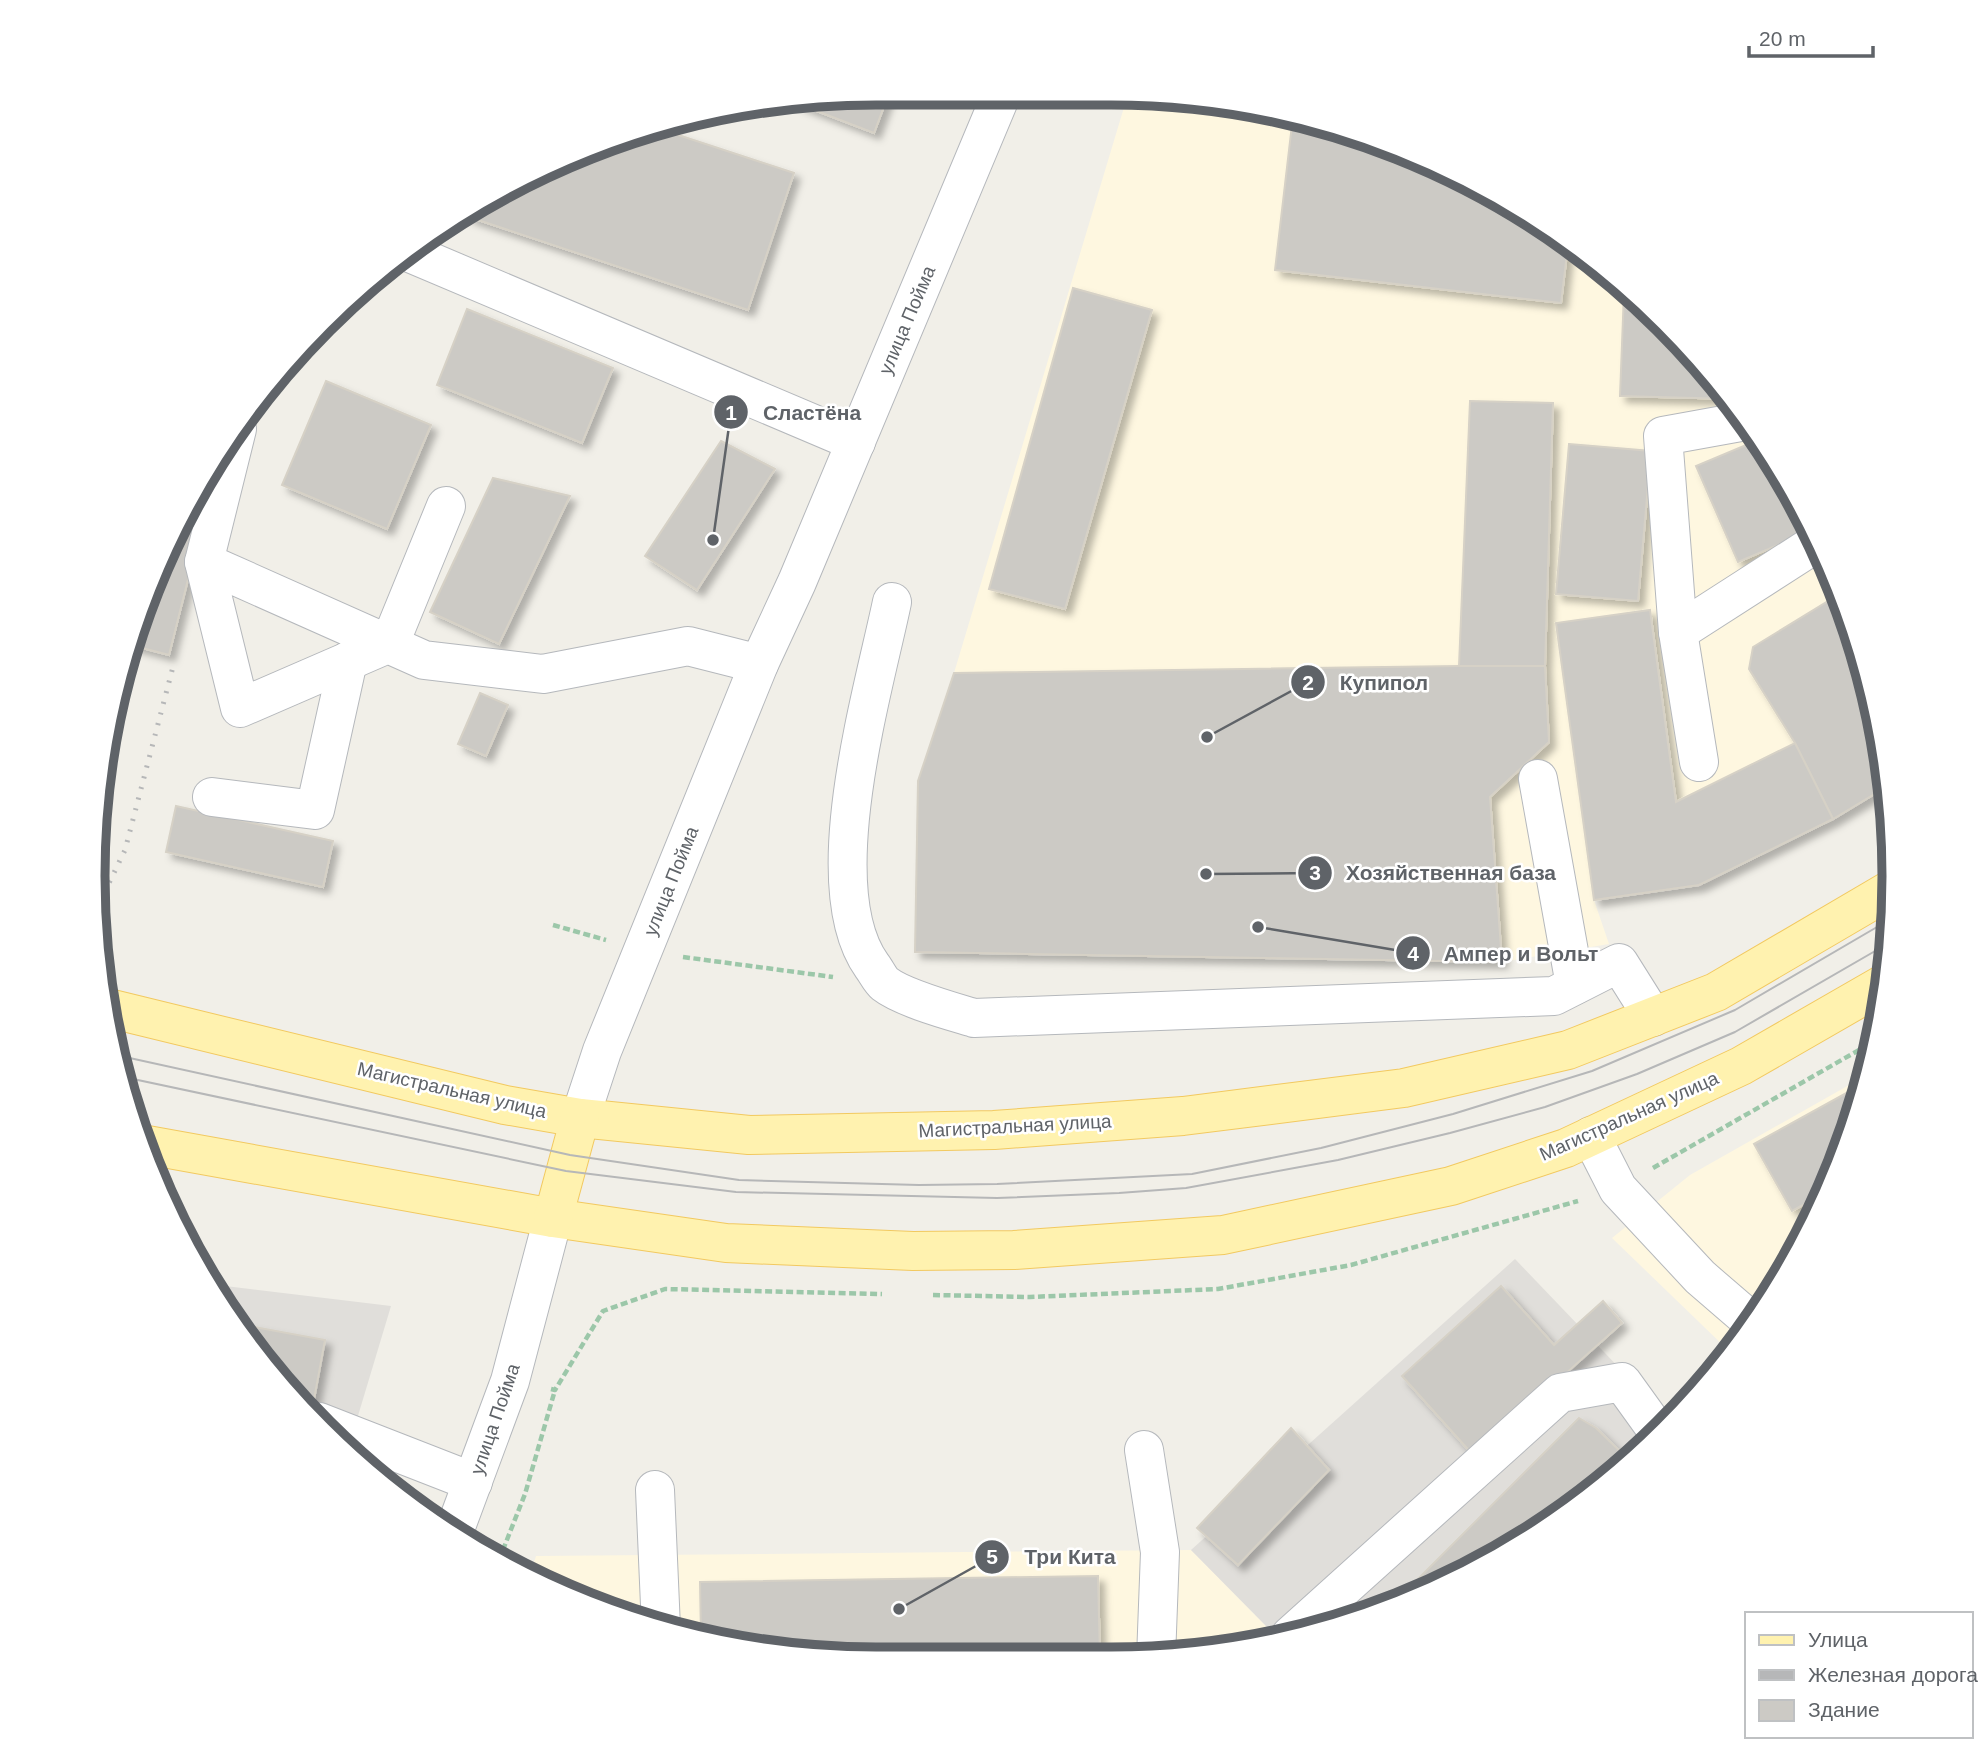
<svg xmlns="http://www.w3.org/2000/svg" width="1987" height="1752" font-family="Helvetica,sans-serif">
  <defs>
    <filter id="shadow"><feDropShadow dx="6" dy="6" stdDeviation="3.5" flood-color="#0004"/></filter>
  </defs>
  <rect width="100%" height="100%" fill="#f1efe8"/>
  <!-- commercial -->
  <g fill="#fef7e0">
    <path d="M 1128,94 L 1162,94 L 1263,108 L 1363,134 L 1503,198 L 1628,287 L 1632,292 L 1625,292 L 1732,399 L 1814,530 L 1867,673 L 1885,780 L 1699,885 L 1594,900 L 1609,944 L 1502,962 L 915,952 L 918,781 L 954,673 Z"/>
    <path d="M 1865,1076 L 1853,1127 L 1790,1267 L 1729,1351 L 1612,1238 L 1690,1175 Z"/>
    <path d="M 1191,1550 L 1278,1638 L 1162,1658 L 824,1658 L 673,1632 L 529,1578 L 536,1556 Z"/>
  </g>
  <!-- industrial -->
  <g fill="#e0deda">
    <path d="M 1515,1259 L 1670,1421 L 1588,1497 L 1458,1578 L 1314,1632 L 1278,1638 L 1191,1550 Z"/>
    <path d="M 209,1284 L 391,1306 L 348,1449 L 287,1392 Z"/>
  </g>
  <!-- building -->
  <g fill="#cccac5" stroke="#d6d1c6" stroke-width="2" filter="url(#shadow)">
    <path d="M 876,93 L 889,93 L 874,133 L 796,103 Z"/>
    <path d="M 1293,116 L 1363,134 L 1503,198 L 1568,245 L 1561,303 L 1275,270 Z"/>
    <path d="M 654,127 L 794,173 L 748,310 L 466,216 L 529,174 Z"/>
    <path d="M 1073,288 L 1152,310 L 1065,609 L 989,589 Z"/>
    <path d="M 1624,292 L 1632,292 L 1732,399 L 1620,396 Z"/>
    <path d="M 467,309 L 613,368 L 582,443 L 437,385 Z"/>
    <path d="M 326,381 L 431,425 L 387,529 L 282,485 Z"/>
    <path d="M 1470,401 L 1553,403 L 1545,666 L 1459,666 Z"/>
    <path d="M 1758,440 L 1813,530 L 1738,562 L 1696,466 Z"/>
    <path d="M 721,441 L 775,469 L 697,590 L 645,556 Z"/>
    <path d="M 1569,444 L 1651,451 L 1638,601 L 1556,594 Z"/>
    <path d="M 217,464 L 169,655 L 131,645 L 153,576 Z"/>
    <path d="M 493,478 L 570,496 L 499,644 L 430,612 Z"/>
    <path d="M 1838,595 L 1867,673 L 1886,787 L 1833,819 L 1795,743 L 1749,669 L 1753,647 Z"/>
    <path d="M 1650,610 L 1676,802 L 1795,743 L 1833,819 L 1699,885 L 1594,900 L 1556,623 Z"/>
    <path d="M 1459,666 L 1545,666 L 1549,742 L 1490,797 L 1502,962 L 915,952 L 918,781 L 954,673 Z"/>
    <path d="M 480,693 L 508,705 L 486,756 L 458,744 Z"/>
    <path d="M 176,806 L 333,841 L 323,887 L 166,852 Z"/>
    <path d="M 1861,1085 L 1862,1087 L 1853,1127 L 1823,1194 L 1792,1211 L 1754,1144 Z"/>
    <path d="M 1501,1286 L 1554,1345 L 1603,1301 L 1622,1323 L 1474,1456 L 1402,1376 Z"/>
    <path d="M 238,1324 L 325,1340 L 313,1405 L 297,1402 L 287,1392 Z"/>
    <path d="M 1579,1418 L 1596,1428 L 1628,1459 L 1588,1497 L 1458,1578 L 1395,1602 Z"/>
    <path d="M 1291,1428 L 1329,1470 L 1238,1565 L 1197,1528 Z"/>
    <path d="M 1098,1576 L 1100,1658 L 824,1658 L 701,1637 L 700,1582 Z"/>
  </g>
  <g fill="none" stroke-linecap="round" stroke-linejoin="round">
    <!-- minor casing -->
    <g stroke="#b5b8bc" stroke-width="40">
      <g id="minor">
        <path d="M 410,253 L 856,442"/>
        <path d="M 446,506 L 390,643 L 240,708 L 204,562 L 424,660 L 543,674 L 688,646 L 759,664"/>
        <path d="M 204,562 L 237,429"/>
        <path d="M 892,602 C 873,693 815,887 872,966 C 876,971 880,980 885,984 C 903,998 951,1011 974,1018 L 1554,996 L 1619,963 L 1653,1017"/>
        <path d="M 1678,632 L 1818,542"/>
        <path d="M 1699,762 L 1678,632 L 1663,436 L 1746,421"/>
        <path d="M 1538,779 L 1575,985"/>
        <path d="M 212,797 L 315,810 L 348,661"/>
        <path d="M 580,1118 L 602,1051 L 759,664 L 797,582 L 1002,93"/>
        <path d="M 1591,1136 L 1618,1189 L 1700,1277 L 1751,1321"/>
        <path d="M 319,1422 L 473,1482"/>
        <path d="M 1144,1450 L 1160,1552 L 1156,1658"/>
        <path d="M 655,1490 L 661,1628"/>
        <path d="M 454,1532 L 510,1381 L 553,1218"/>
        <path d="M 1290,1636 L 1560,1393 L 1622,1382 L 1658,1432"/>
      </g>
    </g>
    <!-- major casing -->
    <g stroke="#f2c960" stroke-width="40">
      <g id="major">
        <path d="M 108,1008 L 505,1105 L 580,1118 L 749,1135 L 994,1130 L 1183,1116 L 1404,1088 L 1568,1050 L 1716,992 L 1890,890"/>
        <path d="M 147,1145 L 553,1218 L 726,1243 L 913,1251 L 1014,1250 L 1223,1235 L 1451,1186 L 1566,1148 L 1741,1066 L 1887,982"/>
        <path d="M 553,1218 L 580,1118"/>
      </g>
    </g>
    <!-- path -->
    <g stroke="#9cc7a9" stroke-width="4.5" stroke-dasharray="7 3.5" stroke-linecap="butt">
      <path d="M 553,925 L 606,940"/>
      <path d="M 683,957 L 833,977"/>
      <path d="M 1653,1168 L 1873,1042"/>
      <path d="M 933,1295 L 1030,1297 L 1218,1289 L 1351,1265 L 1578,1201"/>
      <path d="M 551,1389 L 555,1390 L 603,1311 L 665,1289 L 882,1294"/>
      <path d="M 499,1560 L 525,1494 L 555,1390"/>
    </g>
    <!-- minor -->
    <use href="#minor" stroke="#fff" stroke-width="38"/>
    <!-- major -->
    <use href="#major" stroke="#fff2af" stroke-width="38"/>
    <!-- tram -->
    <g stroke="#b6b7b8" stroke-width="2">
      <path d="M 116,1055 L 570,1155 L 739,1180 L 919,1185 L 997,1184 L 1192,1174 L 1321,1148 L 1453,1114 L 1592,1071 L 1735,1010 L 1889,920"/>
      <path d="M 119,1076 L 566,1171 L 736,1192 L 997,1198 L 1119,1193 L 1186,1188 L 1338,1160 L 1450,1133 L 1545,1107 L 1637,1074 L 1735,1032 L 1889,943"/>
    </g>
    <!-- rail -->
    <path stroke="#b6b7b8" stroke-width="5" stroke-dasharray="2 9" stroke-linecap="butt" d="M 95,912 L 125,850 L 174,663"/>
  </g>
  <g text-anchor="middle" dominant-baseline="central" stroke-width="5" stroke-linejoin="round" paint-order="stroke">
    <!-- street labels -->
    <g font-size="19" fill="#5f6368" stroke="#fff">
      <text transform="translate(907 320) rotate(-67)">улица Пойма</text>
      <text transform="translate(671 881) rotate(-68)">улица Пойма</text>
      <text transform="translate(452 1090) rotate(13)">Магистральная улица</text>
      <text transform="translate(1629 1116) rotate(-24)">Магистральная улица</text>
      <text transform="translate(1015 1126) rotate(-3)">Магистральная улица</text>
      <text transform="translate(495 1419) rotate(-71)">улица Пойма</text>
    </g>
  </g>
  <!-- crop -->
  <path d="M0 0H1987V1752H0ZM876 105H1111A771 771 0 0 1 1882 876V876A771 771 0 0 1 1111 1647H876A771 771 0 0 1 105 876V876A771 771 0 0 1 876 105Z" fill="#fff" fill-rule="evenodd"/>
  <path fill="none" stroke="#5f6368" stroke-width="9" d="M876 105H1111A771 771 0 0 1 1882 876V876A771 771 0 0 1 1111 1647H876A771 771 0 0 1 105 876V876A771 771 0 0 1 876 105Z"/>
  <!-- callouts -->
  <path fill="none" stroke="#5f6368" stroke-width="2.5" d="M713 540L731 412M1207 737L1308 682M1206 874L1315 873M1258 927L1413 953M899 1609L992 1557"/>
  <g fill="#5f6368" stroke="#fff" stroke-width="2.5">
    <circle cx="713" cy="540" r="7"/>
    <circle cx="1207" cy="737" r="7"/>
    <circle cx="1206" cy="874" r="7"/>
    <circle cx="1258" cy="927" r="7"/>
    <circle cx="899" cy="1609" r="7"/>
    <circle cx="731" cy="412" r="18"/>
    <circle cx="1308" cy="682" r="18"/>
    <circle cx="1315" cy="873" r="18"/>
    <circle cx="1413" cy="953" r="18"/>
    <circle cx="992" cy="1557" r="18"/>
  </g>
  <g font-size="21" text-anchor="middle" font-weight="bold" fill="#fff">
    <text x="731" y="420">1</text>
    <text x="1308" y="690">2</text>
    <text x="1315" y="880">3</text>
    <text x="1413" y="961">4</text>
    <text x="992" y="1564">5</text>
  </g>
  <g font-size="21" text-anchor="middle" font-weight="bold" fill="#5f6368" stroke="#fff" stroke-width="5" stroke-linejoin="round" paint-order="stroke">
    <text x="812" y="420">Сластёна</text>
    <text x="1384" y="690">Купипол</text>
    <text x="1451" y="880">Хозяйственная база</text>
    <text x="1521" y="961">Ампер и Вольт</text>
    <text x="1070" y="1564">Три Кита</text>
  </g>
  <!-- legend -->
  <rect x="1745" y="1612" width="228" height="126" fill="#ffffff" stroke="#bfc1c3" stroke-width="2"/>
  <rect x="1759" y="1635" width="35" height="10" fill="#fff2af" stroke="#bfc1c3" stroke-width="2"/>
  <text x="1808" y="1647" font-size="21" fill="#5f6368">Улица</text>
  <rect x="1759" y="1670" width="35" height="10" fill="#b6b7b8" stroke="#bfc1c3" stroke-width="2"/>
  <text x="1808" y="1682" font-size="21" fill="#5f6368">Железная дорога</text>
  <rect x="1759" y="1700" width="35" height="21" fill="#cccac5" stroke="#bfc1c3" stroke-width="2"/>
  <text x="1808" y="1717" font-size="21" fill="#5f6368">Здание</text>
  <!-- scale -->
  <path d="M1749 46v10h124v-10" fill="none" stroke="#5f6368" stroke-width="3.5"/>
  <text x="1759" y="46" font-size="21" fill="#5f6368" stroke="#ffffff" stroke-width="5" paint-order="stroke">20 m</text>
</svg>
